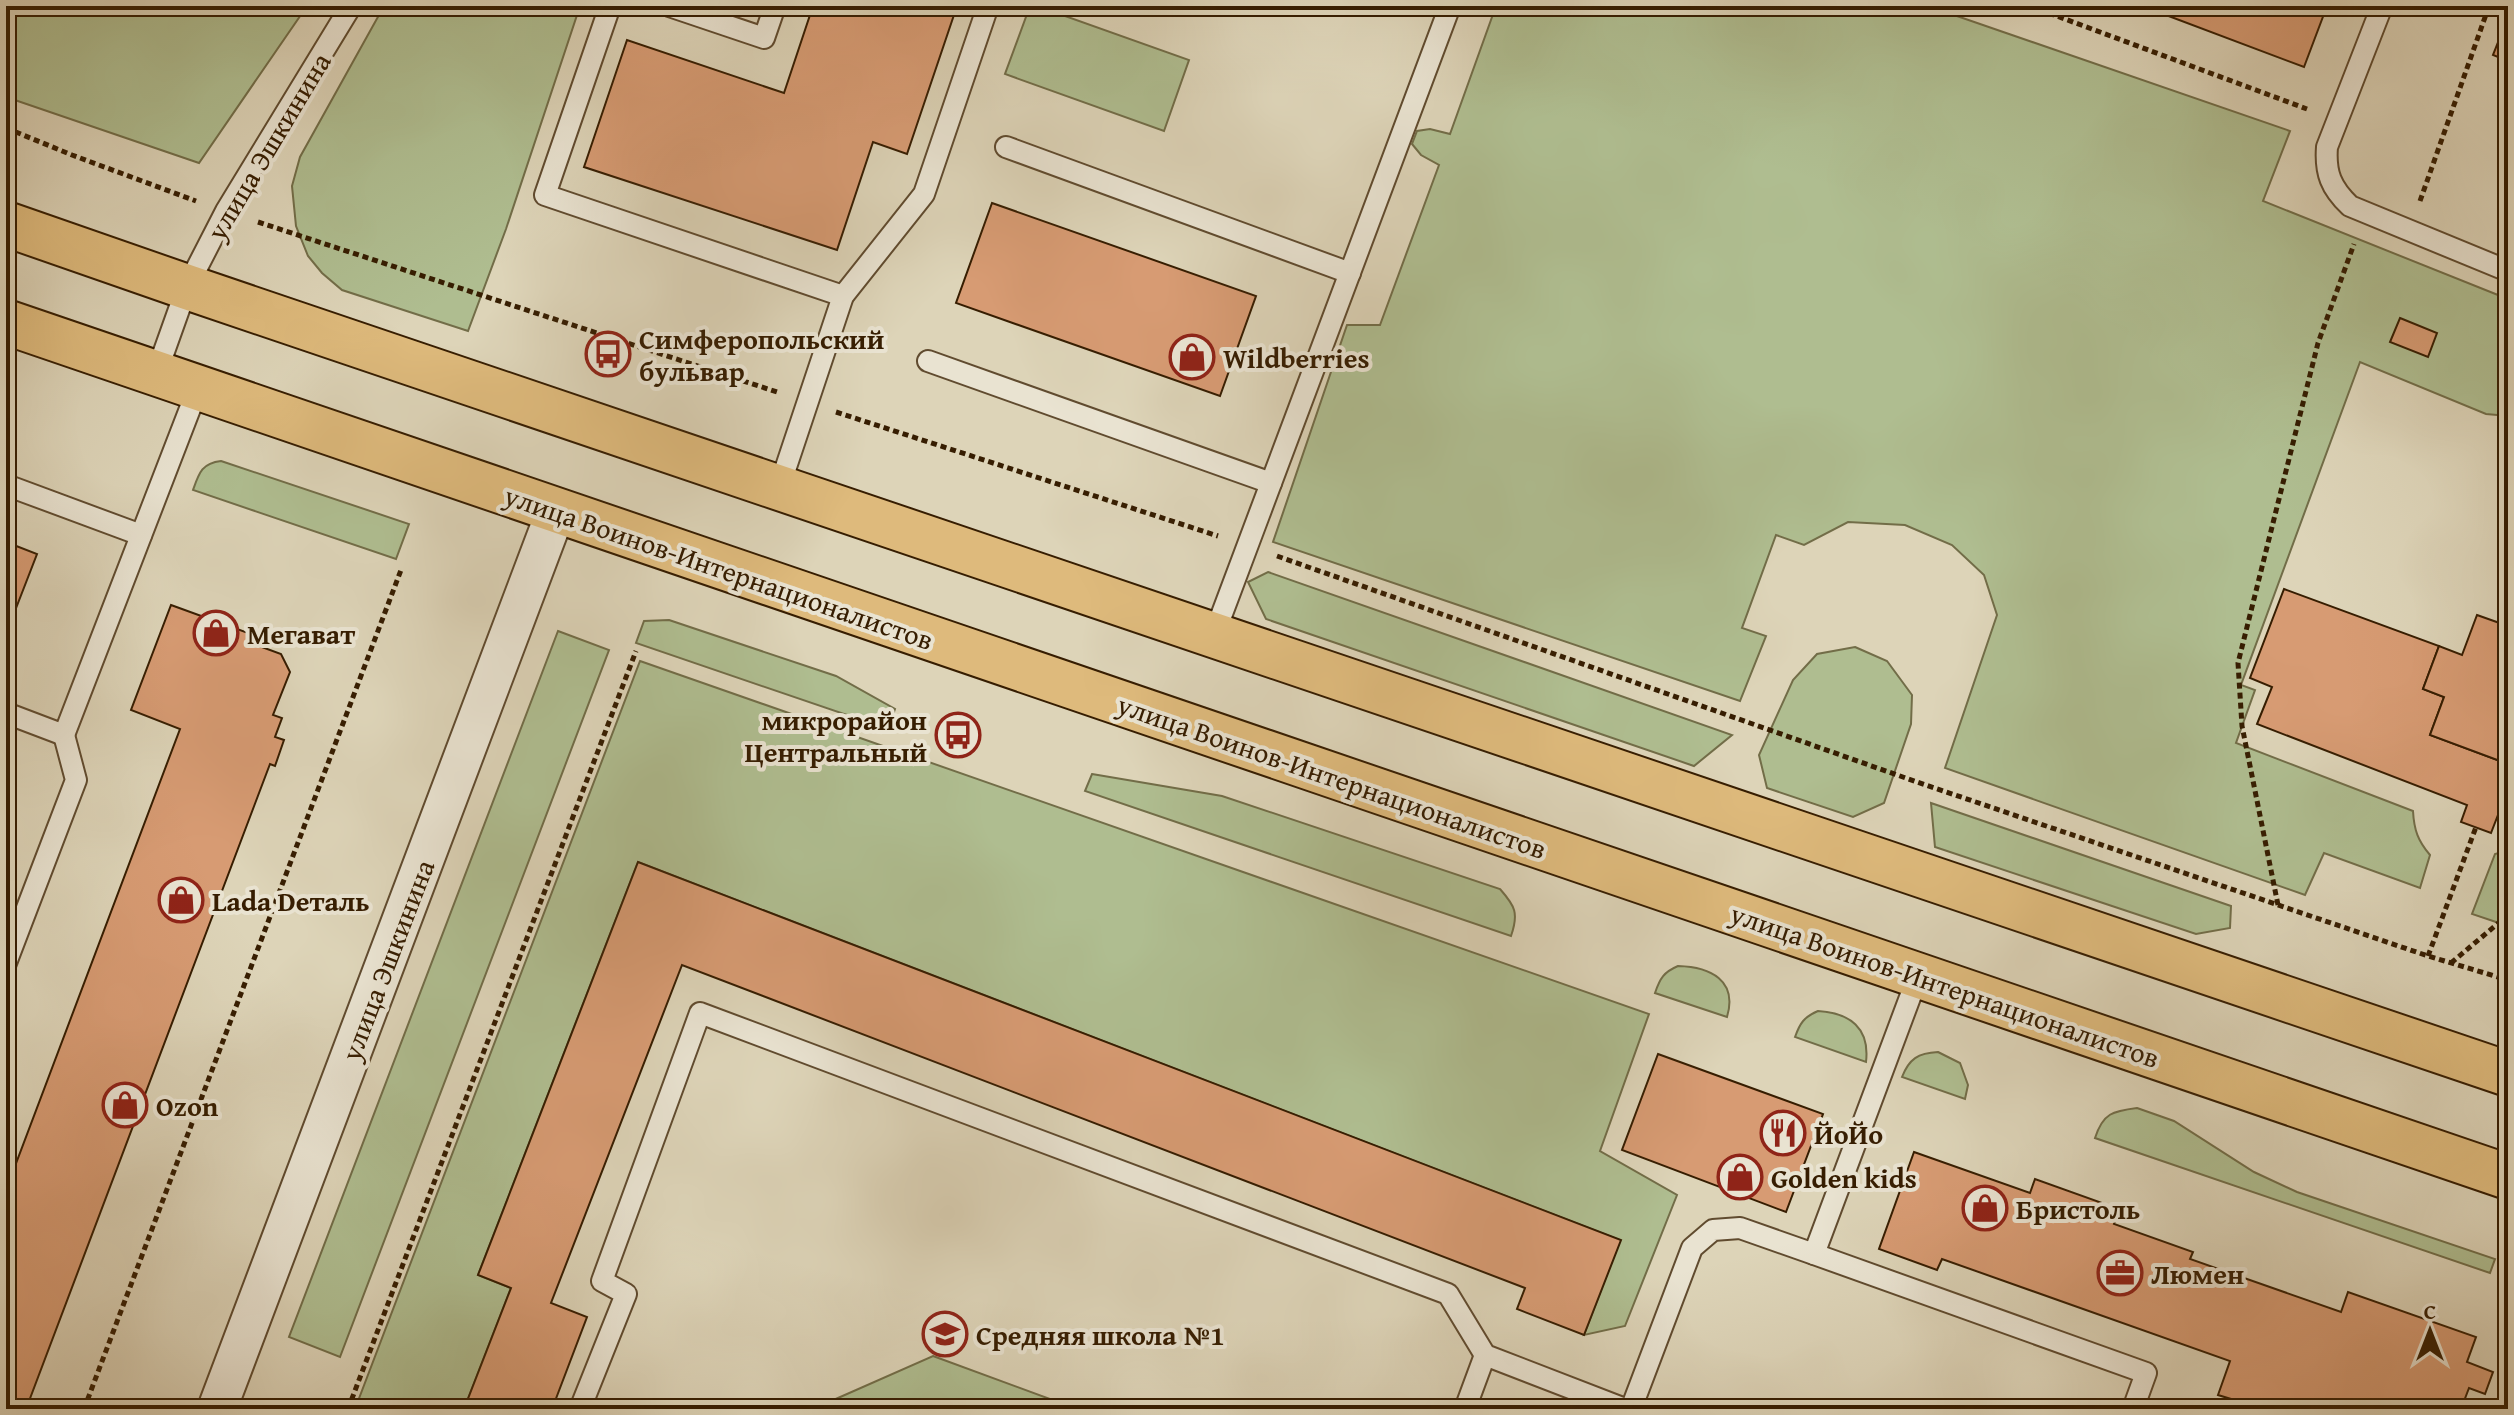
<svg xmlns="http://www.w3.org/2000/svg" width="2514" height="1415" font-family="'Gentium Book Plus',serif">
  <rect width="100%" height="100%" fill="#ddd4b8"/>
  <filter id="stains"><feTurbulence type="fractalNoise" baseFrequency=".0025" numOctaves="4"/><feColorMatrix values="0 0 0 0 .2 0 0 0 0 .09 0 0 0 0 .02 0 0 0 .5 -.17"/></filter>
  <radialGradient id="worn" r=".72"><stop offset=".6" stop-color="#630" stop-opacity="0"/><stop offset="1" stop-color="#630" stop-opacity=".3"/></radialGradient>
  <!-- green -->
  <g fill="#afbd90" stroke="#726d48" stroke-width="2">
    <path d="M 6,6 L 307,6 L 199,163 L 6,97 Z"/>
    <path d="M 384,6 L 580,6 L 506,229 L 468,331 L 342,290 L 322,273 L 308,256 L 296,226 L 292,186 L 300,157 Z"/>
    <path d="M 1030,6 L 1037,6 L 1189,60 L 1164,131 L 1005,74 Z"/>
    <path d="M 1496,6 L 1928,6 L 2290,131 L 2263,201 L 2508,299 L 2508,416 L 2486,414 L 2360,362 L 2241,685 L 2255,690 L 2236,743 L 2413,811 C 2414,830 2418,841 2430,855 L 2420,888 L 2324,853 L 2305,895 L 1945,768 L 1997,615 L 1984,575 L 1952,545 L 1905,525 L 1848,522 L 1804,545 L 1776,535 L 1742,628 L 1766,636 L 1740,701 L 1273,542 L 1347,325 L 1380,325 L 1439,165 L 1421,155 L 1412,144 L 1417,131 L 1430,129 L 1450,134 Z"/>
    <path d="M 221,461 L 409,524 L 396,559 L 193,490 C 199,473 202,463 221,461 Z"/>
    <path d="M 1268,572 L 1732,735 L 1694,766 L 1266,619 L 1248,582 Z"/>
    <path d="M 669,620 L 836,676 L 895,709 L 888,729 L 636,643 L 644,621 Z"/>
    <path d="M 558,631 L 609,650 L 340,1357 L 289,1337 Z"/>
    <path d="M 1855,647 L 1887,661 L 1912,695 L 1911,724 L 1884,803 L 1853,817 L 1767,788 L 1759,755 L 1793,680 L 1817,654 Z"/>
    <path d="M 640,661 L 1649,1014 L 1600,1151 L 1677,1195 L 1625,1326 L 1584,1335 L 1620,1240 L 638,862 L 478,1275 L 511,1288 L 464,1409 L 355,1409 Z"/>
    <path d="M 1092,774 L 1222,796 L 1500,889 C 1515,906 1519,913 1511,936 L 1085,791 Z"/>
    <path d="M 1931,803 L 2231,906 L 2230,928 L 2196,934 L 1935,847 Z"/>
    <path d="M 2508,850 L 2508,926 L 2472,914 L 2495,854 Z"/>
    <path d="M 1678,966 C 1710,967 1738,980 1727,1017 L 1655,993 C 1660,978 1664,972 1678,966 Z"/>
    <path d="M 1818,1011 C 1850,1013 1870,1028 1866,1062 L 1795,1037 C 1800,1023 1804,1017 1818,1011 Z"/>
    <path d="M 1938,1052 L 1960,1063 L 1968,1085 L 1965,1099 L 1902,1077 C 1909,1059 1918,1053 1938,1052 Z"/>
    <path d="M 2137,1108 L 2174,1121 L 2254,1172 L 2297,1192 L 2495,1259 L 2490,1273 L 2095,1138 C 2103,1113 2113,1111 2137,1108 Z"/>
    <path d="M 933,1356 L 1077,1409 L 813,1409 Z"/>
  </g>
  <!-- building -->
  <g fill="#d79b73" stroke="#361d01" stroke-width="2">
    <path d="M 813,6 L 957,6 L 907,154 L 873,142 L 837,250 L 584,167 L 627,40 L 784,93 Z"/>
    <path d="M 2142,6 L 2327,6 L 2304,67 Z"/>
    <path d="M 2508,17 L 2508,61 L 2493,55 Z"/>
    <path d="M 992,203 L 1256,296 L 1220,396 L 956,303 Z"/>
    <path d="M 2400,318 L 2437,333 L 2428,357 L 2390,342 Z"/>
    <path d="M 6,542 L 37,554 L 6,634 Z"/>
    <path d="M 2284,589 L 2439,646 L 2423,689 L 2444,697 L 2430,735 L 2508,764 L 2508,818 L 2498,815 L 2491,833 L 2461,822 L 2467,805 L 2257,724 L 2272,687 L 2250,678 Z"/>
    <path d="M 171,605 L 251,634 L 248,642 L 281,654 L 290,672 L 273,715 L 282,718 L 275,737 L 284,740 L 275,766 L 270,764 L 26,1409 L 6,1409 L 6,1190 L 180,729 L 131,710 Z"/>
    <path d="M 2477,615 L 2508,626 L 2508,764 L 2430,735 L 2444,697 L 2423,689 L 2439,646 L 2462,655 Z"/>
    <path d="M 638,862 L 1621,1240 L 1584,1335 L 1517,1309 L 1525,1288 L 682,965 L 551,1303 L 587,1317 L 552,1409 L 464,1409 L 511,1288 L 478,1275 Z"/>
    <path d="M 1658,1054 L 1823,1114 L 1786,1212 L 1622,1150 Z"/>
    <path d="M 1914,1152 L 2030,1193 L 2035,1179 L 2119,1209 L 2114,1224 L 2193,1252 L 2190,1259 L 2341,1312 L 2348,1292 L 2476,1337 L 2467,1362 L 2493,1372 L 2485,1394 L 2469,1388 L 2461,1409 L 2228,1409 L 2231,1399 L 2218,1395 L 2230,1361 L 1942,1259 L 1937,1270 L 1879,1249 Z"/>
  </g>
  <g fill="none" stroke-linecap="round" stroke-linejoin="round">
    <!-- service casing -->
    <g stroke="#604b2f" stroke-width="24">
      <g id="service">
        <path d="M 610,6 L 545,195 L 843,296"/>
        <path d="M 669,6 L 764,38 L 775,6"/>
        <path d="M 2382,6 L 2327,147 C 2325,173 2331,188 2350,206 L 2508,271"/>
        <path d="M 1006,147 L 1350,273"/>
        <path d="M 928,361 L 1271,483"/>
        <path d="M 156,374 L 187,287 L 226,211 L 351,6"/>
        <path d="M 6,485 L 141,535"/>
        <path d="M 779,488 L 843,296 L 924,194 L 988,6"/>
        <path d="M 1214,635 L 1450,6"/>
        <path d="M 6,713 L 64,735 L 198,388"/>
        <path d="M 6,963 L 76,780 L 64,735"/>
        <path d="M 1814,1254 L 2146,1373 L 2133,1409"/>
        <path d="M 580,1409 L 626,1294 L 602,1281 L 700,1013 L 1448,1294 L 1485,1355 L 1625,1409"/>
        <path d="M 1465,1409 L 1485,1355"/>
        <path d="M 1631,1409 L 1692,1248 L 1713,1230 L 1740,1228 L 1814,1254 L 1918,976"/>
      </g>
    </g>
    <!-- minor casing -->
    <g stroke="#604b2f" stroke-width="42">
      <path id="minor" d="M 217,1409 L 556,511"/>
    </g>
    <!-- primary casing -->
    <g stroke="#361d01" stroke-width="48">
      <g id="primary">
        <path d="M 6,224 L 187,287 L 2508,1074"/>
        <path d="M 6,322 L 2508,1177"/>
      </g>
    </g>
    <!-- path -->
    <g stroke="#361d01" stroke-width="5" stroke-dasharray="6 4" stroke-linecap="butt">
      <path d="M 2030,6 L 2307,109"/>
      <path d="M 6,128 L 72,155 L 196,201"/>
      <path d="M 2420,201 L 2489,6"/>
      <path d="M 258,222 L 777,392"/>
      <path d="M 836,412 L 1218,536"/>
      <path d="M 1277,556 L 1917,782 L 2428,956 L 2508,980"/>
      <path d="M 2278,905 L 2242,726 L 2238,663 L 2318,343 L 2354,244"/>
      <path d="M 2428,956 L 2476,827"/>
      <path d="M 2451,963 L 2508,915"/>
      <path d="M 84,1409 L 401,570"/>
      <path d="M 348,1409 L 636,651"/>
    </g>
    <!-- service -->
    <use href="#service" stroke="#e9e3d1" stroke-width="20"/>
    <!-- minor -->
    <use href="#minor" stroke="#e9e3d1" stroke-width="38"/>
    <!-- primary -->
    <use href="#primary" stroke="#deba7c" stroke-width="44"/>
  </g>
  <!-- icons -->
  <defs>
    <g id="bus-ring" transform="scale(2.3)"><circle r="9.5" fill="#e9e3d1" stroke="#8f2418" stroke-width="1.5"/><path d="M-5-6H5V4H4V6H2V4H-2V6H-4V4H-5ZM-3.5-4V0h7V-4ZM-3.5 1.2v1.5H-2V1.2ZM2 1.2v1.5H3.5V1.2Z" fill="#8f2418"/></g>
    <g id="shop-ring" transform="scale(2.3)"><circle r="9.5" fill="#e9e3d1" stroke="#8f2418" stroke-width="1.5"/><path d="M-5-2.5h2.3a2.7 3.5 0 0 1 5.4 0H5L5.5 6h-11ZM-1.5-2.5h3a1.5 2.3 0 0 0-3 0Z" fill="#8f2418"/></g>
    <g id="restaurant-ring" transform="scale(2.3)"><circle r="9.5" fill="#e9e3d1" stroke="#8f2418" stroke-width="1.5"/><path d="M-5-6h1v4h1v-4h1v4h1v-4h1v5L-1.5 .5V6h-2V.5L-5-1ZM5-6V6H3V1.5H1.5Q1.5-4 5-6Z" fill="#8f2418"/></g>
    <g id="office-ring" transform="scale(2.3)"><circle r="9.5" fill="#e9e3d1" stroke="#8f2418" stroke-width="1.5"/><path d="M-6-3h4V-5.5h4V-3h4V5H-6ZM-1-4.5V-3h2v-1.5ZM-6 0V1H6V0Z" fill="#8f2418"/></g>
    <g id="school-ring" transform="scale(2.3)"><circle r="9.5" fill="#e9e3d1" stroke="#8f2418" stroke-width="1.5"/><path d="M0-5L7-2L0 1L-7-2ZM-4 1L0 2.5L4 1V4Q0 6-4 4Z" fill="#8f2418"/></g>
  </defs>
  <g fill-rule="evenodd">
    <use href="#bus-ring" x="608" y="354"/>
    <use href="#shop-ring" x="1192" y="357"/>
    <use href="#shop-ring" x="216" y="633"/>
    <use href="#bus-ring" x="958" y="735"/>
    <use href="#shop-ring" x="181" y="900"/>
    <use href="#shop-ring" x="125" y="1105"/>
    <use href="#restaurant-ring" x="1783" y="1133"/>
    <use href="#shop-ring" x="1740" y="1177"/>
    <use href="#shop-ring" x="1985" y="1208"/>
    <use href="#office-ring" x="2120" y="1273"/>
    <use href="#school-ring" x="945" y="1334"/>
  </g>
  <g text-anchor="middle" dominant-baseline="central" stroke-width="8" stroke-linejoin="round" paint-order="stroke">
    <!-- street labels -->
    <g font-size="28" fill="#361d01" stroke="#e9e3d1">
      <text transform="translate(268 146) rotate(-59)">улица Эшкинина</text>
      <text transform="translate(719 567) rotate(19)">улица Воинов-Интернационалистов</text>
      <text transform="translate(1332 776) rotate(19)">улица Воинов-Интернационалистов</text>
      <text transform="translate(387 960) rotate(-69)">улица Эшкинина</text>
      <text transform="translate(1945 985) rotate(19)">улица Воинов-Интернационалистов</text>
    </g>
    <!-- poi labels -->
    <g font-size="28" font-weight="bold" fill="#361d01" stroke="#e9e3d1" text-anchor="start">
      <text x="639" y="338">Симферопольский<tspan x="639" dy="32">бульвар</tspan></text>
      <text x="1223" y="357">Wildberries</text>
      <text x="247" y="633">Мегават</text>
      <text x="927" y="719" text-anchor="end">микрорайон<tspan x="927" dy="32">Центральный</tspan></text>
      <text x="212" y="900">Lada Dеталь</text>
      <text x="156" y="1105">Ozon</text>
      <text x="1814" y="1133">ЙоЙо</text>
      <text x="1771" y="1177">Golden kids</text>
      <text x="2016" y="1208">Бристоль</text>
      <text x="2151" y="1273">Люмен</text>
      <text x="976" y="1334">Средняя школа №1</text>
    </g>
  </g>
  <!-- margin -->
  <rect width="2514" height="1415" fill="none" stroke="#ddd4b8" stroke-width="32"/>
  <rect x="8" y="8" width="2498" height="1399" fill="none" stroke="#361d01" stroke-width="4"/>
  <rect x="16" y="16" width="2482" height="1383" fill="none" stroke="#361d01" stroke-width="2"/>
  <!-- north arrow -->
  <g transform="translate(2430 1331)" stroke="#e9e3d1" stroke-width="6" paint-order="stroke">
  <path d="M0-6L14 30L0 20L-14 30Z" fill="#361d01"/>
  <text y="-12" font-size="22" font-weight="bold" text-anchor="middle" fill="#361d01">С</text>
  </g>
  <rect width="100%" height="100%" filter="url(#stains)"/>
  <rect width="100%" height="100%" fill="url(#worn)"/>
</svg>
